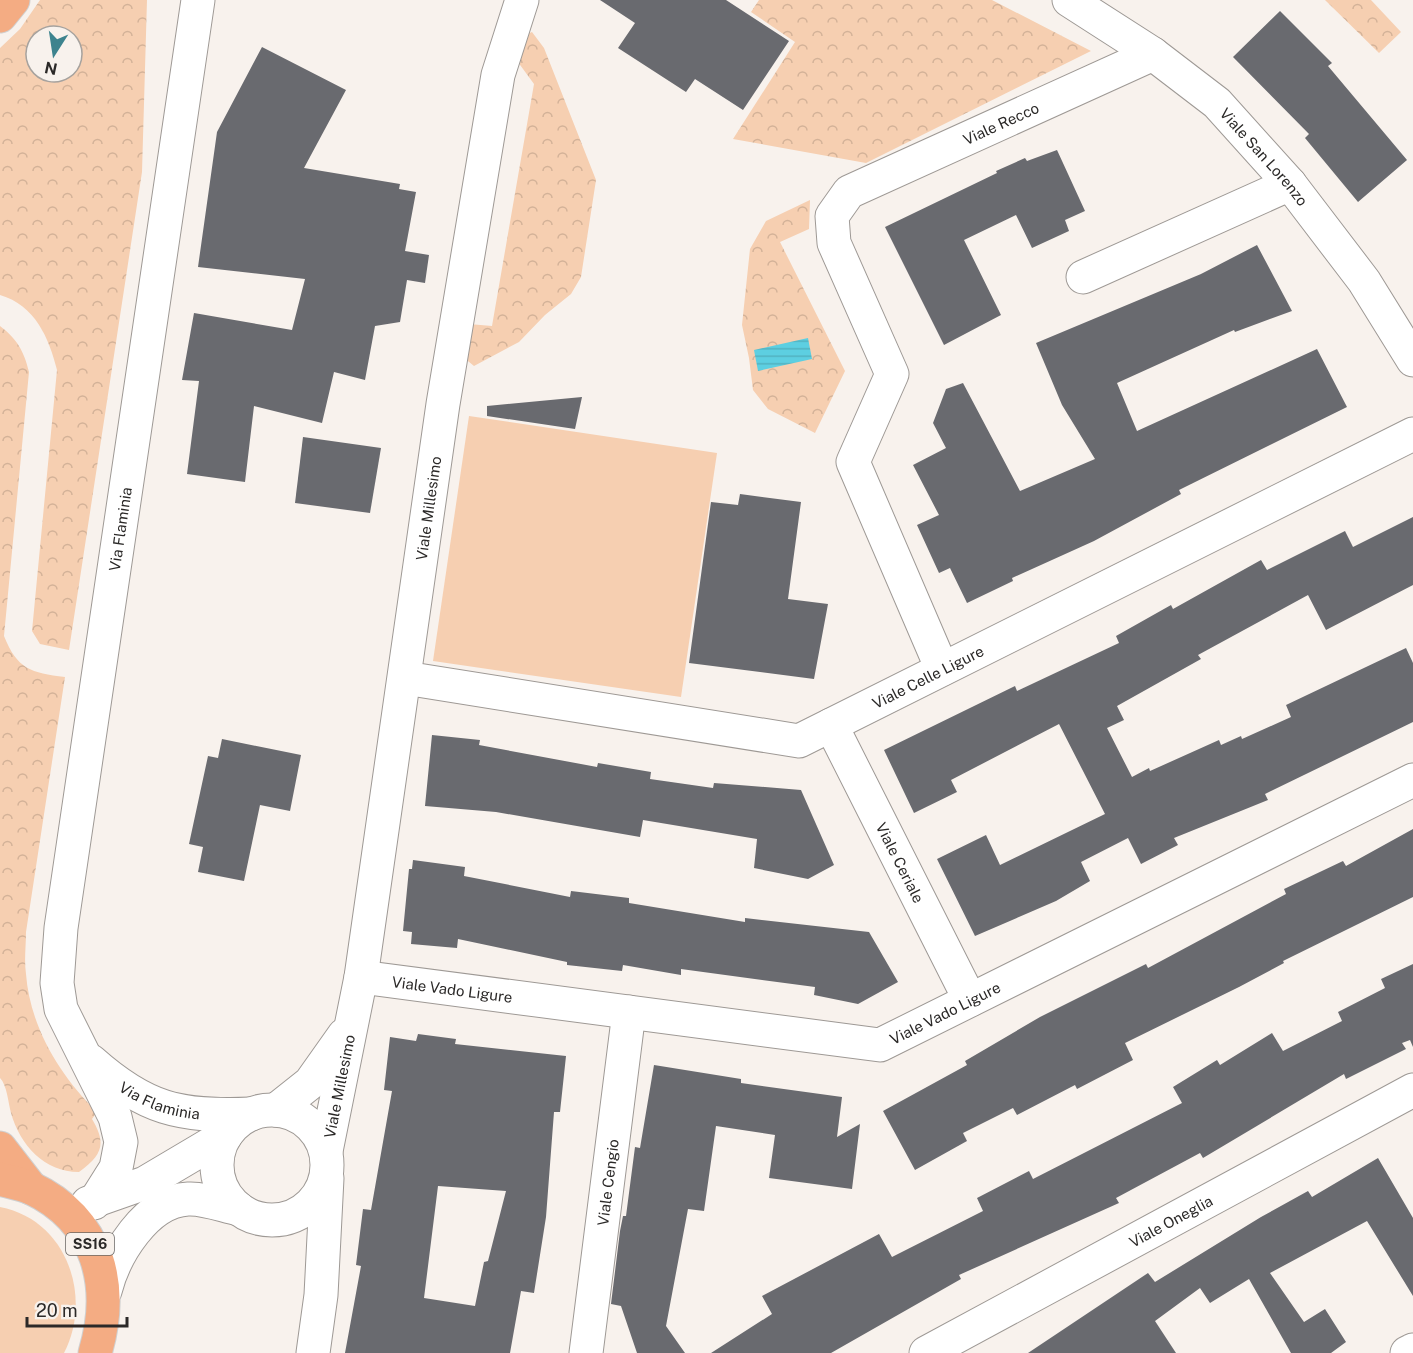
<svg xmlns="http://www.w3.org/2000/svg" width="1413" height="1353" font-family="'Public Sans',sans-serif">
  <defs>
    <pattern id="park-crowns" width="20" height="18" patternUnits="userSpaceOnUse" patternTransform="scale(1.5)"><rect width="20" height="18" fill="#f6cfb1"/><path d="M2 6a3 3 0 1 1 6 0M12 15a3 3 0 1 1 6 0" fill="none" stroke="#d3b298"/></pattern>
    <pattern id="water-rules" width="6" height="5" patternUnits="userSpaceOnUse" patternTransform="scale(1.5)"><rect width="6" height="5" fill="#5dcfe1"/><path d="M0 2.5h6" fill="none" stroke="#51b2c1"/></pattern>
  </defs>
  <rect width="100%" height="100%" fill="#f8f2ed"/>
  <!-- green -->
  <g fill="#f6cfb1">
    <path d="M 469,416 L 717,453 L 681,697 L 433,661 Z"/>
    <path d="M 0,1207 C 67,1220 93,1297 64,1353 L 0,1353 Z"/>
  </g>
  <!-- park -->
  <g fill="url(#park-crowns)" fill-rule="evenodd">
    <path d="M 40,0 L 147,0 L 142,172 L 69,650 L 40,644 L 32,631 L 57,370 C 49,338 35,305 0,295 L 0,48 L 20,29 ZM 36,36 L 72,36 L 72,72 L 36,72 Z"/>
    <path d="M 759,0 L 992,0 L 1091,51 L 866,163 L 733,139 L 795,42 L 751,12 Z"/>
    <path d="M 1325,0 L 1371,0 L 1401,32 L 1379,53 Z"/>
    <path d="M 532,32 L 544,48 L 596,180 L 581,277 L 571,294 L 545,315 L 519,342 L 474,366 L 463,357 L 469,324 L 492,326 L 534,84 L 515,58 L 520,37 Z"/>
    <path d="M 810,200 L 809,229 L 780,242 L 845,371 L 815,433 L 768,409 L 753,390 L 749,358 L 742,325 L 750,249 L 766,221 Z"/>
    <path d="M 0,326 C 17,339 24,351 29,372 L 4,636 C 17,669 31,673 65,677 L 26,932 C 26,946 24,960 26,974 C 30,1027 60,1076 97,1112 L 92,1119 C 107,1144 102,1155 79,1172 C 44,1172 20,1145 11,1113 C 8,1102 7,1085 0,1078 Z"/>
  </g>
  <!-- water -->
  <path fill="url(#water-rules)" d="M 808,338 L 812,359 L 758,371 L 754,350 Z"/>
  <!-- building -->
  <g fill="#696a6f" fill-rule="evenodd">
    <path d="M 600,0 L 726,0 L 789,41 L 743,110 L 695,79 L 686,92 L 618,48 L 635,23 Z"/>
    <path d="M 1280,11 L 1332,63 L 1328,66 L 1407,160 L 1358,202 L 1305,138 L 1309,134 L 1233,57 Z"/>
    <path d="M 262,47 L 346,90 L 304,168 L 400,184 L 399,189 L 416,192 L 405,251 L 429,255 L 425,283 L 407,280 L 400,322 L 375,326 L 365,380 L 334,372 L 322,423 L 254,406 L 245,482 L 187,474 L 199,381 L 182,380 L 194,313 L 292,330 L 305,279 L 198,267 L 217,132 Z"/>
    <path d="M 1057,150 L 1085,211 L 1065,220 L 1069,231 L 1032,248 L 1016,215 L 964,240 L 1001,315 L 944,345 L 885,227 L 997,173 L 996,171 L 1025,158 L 1027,161 Z"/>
    <path d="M 1257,245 L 1292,311 L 1235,332 L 1234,330 L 1117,383 L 1137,431 L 1317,349 L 1347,407 L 1179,490 L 1181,494 L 1094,541 L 1012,578 L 1013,581 L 967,603 L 950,568 L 939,573 L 917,525 L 939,515 L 913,465 L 946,448 L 933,423 L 946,389 L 963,383 L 1020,491 L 1095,459 L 1062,405 L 1036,343 L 1201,274 Z"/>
    <path d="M 582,397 L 575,429 L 487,416 L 487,406 Z"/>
    <path d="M 303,437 L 381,448 L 370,513 L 295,503 Z"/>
    <path d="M 740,494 L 801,502 L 788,599 L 828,604 L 814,679 L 689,663 L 711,502 L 738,505 Z"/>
    <path d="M 1413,517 L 1413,585 L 1326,630 L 1308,595 L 1198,655 L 1201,659 L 1117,706 L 1124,720 L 1107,728 L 1132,777 L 1149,768 L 1150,771 L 1219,740 L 1221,745 L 1241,736 L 1242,739 L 1291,717 L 1286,705 L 1406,648 L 1413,663 L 1413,722 L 1265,794 L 1268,800 L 1174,838 L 1178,845 L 1141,864 L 1128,838 L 1081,862 L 1090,881 L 1056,901 L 975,936 L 937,859 L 986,835 L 1000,865 L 1105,814 L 1059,724 L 951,780 L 957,792 L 914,813 L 884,750 L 1015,686 L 1017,691 L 1119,643 L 1116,636 L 1171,605 L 1173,609 L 1261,560 L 1267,570 L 1345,531 L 1353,547 Z"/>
    <path d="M 432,735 L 480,740 L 479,745 L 597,767 L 598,763 L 651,772 L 650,779 L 713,788 L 714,783 L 801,790 L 834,865 L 808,879 L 754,868 L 757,839 L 643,820 L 640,837 L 496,812 L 425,806 Z"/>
    <path d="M 222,739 L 301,755 L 290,811 L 260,805 L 244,881 L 198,872 L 203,847 L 189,844 L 208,756 L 218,758 Z"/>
    <path d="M 1413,829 L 1413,897 L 1283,961 L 1284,963 L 1239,987 L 1125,1043 L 1133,1060 L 1077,1089 L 1075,1085 L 1017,1115 L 1013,1108 L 963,1133 L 967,1141 L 915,1170 L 883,1111 L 967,1065 L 965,1061 L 1040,1017 L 1146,964 L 1148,968 L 1286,894 L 1284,889 L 1343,861 L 1346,866 Z"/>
    <path d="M 413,860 L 465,867 L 464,876 L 570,897 L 571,891 L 629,898 L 629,903 L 745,922 L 745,918 L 869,932 L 898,982 L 858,1004 L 814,995 L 815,987 L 681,969 L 681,975 L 623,965 L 622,971 L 567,965 L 567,962 L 458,939 L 457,948 L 411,944 L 412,932 L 403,931 L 409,869 L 412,869 Z"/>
    <path d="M 1413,964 L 1413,1047 L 1410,1040 L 1402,1043 L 1406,1049 L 1346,1079 L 1344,1074 L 1203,1158 L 1200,1153 L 1116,1198 L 1119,1203 L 959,1275 L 961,1279 L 831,1353 L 711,1353 L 772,1314 L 762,1296 L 879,1234 L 892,1257 L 983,1211 L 977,1198 L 1029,1171 L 1033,1179 L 1182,1103 L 1173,1087 L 1217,1060 L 1220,1065 L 1272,1033 L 1283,1051 L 1342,1021 L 1338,1012 L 1385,988 L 1381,979 Z"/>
    <path d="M 418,1034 L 456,1039 L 455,1044 L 566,1056 L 560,1112 L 554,1112 L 546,1217 L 534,1293 L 521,1291 L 510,1353 L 345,1353 L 361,1266 L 356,1265 L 363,1209 L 371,1210 L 392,1091 L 384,1090 L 390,1037 L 416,1041 ZM 438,1186 L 506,1191 L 488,1261 L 484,1262 L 475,1306 L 424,1298 Z"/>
    <path d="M 654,1065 L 741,1079 L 741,1083 L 842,1097 L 837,1137 L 860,1124 L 852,1189 L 769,1178 L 775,1135 L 716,1126 L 704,1211 L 688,1209 L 666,1326 L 685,1353 L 637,1353 L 621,1306 L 611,1304 L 620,1231 L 623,1216 L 626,1216 L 635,1147 L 640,1148 Z"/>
    <path d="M 1378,1158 L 1413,1218 L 1413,1296 L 1367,1221 L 1270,1273 L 1304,1322 L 1325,1309 L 1346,1342 L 1331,1353 L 1291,1353 L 1249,1279 L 1210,1303 L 1200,1288 L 1155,1321 L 1176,1353 L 1028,1353 L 1148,1273 L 1155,1282 L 1261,1217 L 1308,1191 L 1312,1197 Z"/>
  </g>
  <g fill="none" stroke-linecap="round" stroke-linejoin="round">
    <!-- minor casing -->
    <g stroke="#9e9995" stroke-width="35">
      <g id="minor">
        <path id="s1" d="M 1069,0 L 1153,54 L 1217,103 L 1290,184 L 1364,281 L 1413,360"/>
        <path d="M 1083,277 L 1290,184"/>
        <path id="s2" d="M 942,669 L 853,462 L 892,374 L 834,243 L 832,216 L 849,192 L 1153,54"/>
        <path id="s3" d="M 405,678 L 799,741 L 1413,434"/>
        <path id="s4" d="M 831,725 L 970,1000"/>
        <path id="s5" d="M 361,977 L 880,1045 L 1413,780"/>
        <path id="s6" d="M 91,1061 C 145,1109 179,1117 251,1114"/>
        <path d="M 276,1110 L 310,1083 L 344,1035"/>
        <circle cx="272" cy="1165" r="55"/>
        <path id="s7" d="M 326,1151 L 361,977 L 443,404 L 498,75 L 522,0"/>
        <path d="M 88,1203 L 145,1183 L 226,1135"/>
        <path id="s8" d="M 94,1203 L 116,1168 L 121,1142 L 115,1117 L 61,1009 L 57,983 L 61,928 L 198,0"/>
        <path d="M 105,1291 C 114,1255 146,1201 188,1199 C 204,1198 224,1206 239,1209"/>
        <path d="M 313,1353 L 321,1295 L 327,1178"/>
        <path id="s9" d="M 586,1353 L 629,1012"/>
        <path id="s10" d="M 926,1353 L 1413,1090"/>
        <path d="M 1407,1353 L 1413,1350"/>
      </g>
    </g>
    <!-- major casing -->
    <g stroke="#d0d0d0" stroke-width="35">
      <g id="major">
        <path d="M 0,16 L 13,0"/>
        <path d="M 0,1148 L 31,1188"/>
        <path d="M 0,1179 C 10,1182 22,1184 31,1188 C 99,1220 115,1286 95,1353"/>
      </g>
    </g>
    <!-- minor -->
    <use href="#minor" stroke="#fff" stroke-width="33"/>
    <!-- major -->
    <use href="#major" stroke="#f4ac83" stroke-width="33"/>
  </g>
  <g text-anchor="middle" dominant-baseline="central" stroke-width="6" stroke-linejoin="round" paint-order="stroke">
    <!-- shield labels -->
    <rect fill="#f8f2ed" stroke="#686563" stroke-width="1.5" x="66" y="1233" width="48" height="22" rx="4.5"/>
    <g font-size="14" font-weight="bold" fill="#2b2928">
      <text x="90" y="1244">SS16</text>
    </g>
    <!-- street labels -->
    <g font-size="15" fill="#2b2928" stroke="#f8f2ed">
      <text stroke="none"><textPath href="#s2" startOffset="688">Viale Recco</textPath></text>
      <text stroke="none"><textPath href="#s1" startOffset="252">Viale San Lorenzo</textPath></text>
      <text stroke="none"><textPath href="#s7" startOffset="651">Viale Millesimo</textPath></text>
      <text stroke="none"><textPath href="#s8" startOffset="699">Via Flaminia</textPath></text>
      <text stroke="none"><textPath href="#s3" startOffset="543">Viale Celle Ligure</textPath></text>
      <text stroke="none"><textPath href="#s4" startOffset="154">Viale Ceriale</textPath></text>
      <text stroke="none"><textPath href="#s5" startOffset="92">Viale Vado Ligure</textPath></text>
      <text stroke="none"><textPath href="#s5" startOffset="596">Viale Vado Ligure</textPath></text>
      <text stroke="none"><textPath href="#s7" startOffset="66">Viale Millesimo</textPath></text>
      <text stroke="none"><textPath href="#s6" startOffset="81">Via Flaminia</textPath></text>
      <text stroke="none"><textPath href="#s9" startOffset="172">Viale Cengio</textPath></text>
      <text stroke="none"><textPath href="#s10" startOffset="278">Viale Oneglia</textPath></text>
    </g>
  </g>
  <!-- north arrow -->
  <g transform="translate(54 54) rotate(192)"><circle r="28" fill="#f8f2ed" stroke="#a6a29e" stroke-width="1.5"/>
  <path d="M0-4.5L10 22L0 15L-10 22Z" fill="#3d838e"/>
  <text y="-9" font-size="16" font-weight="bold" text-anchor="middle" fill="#2b2928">N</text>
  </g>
  <!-- scale -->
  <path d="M27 1317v9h100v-9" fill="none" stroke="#2b2928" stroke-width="3"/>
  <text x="36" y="1317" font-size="18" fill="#2b2928" stroke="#f8f2ed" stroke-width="4.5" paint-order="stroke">20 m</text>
</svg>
